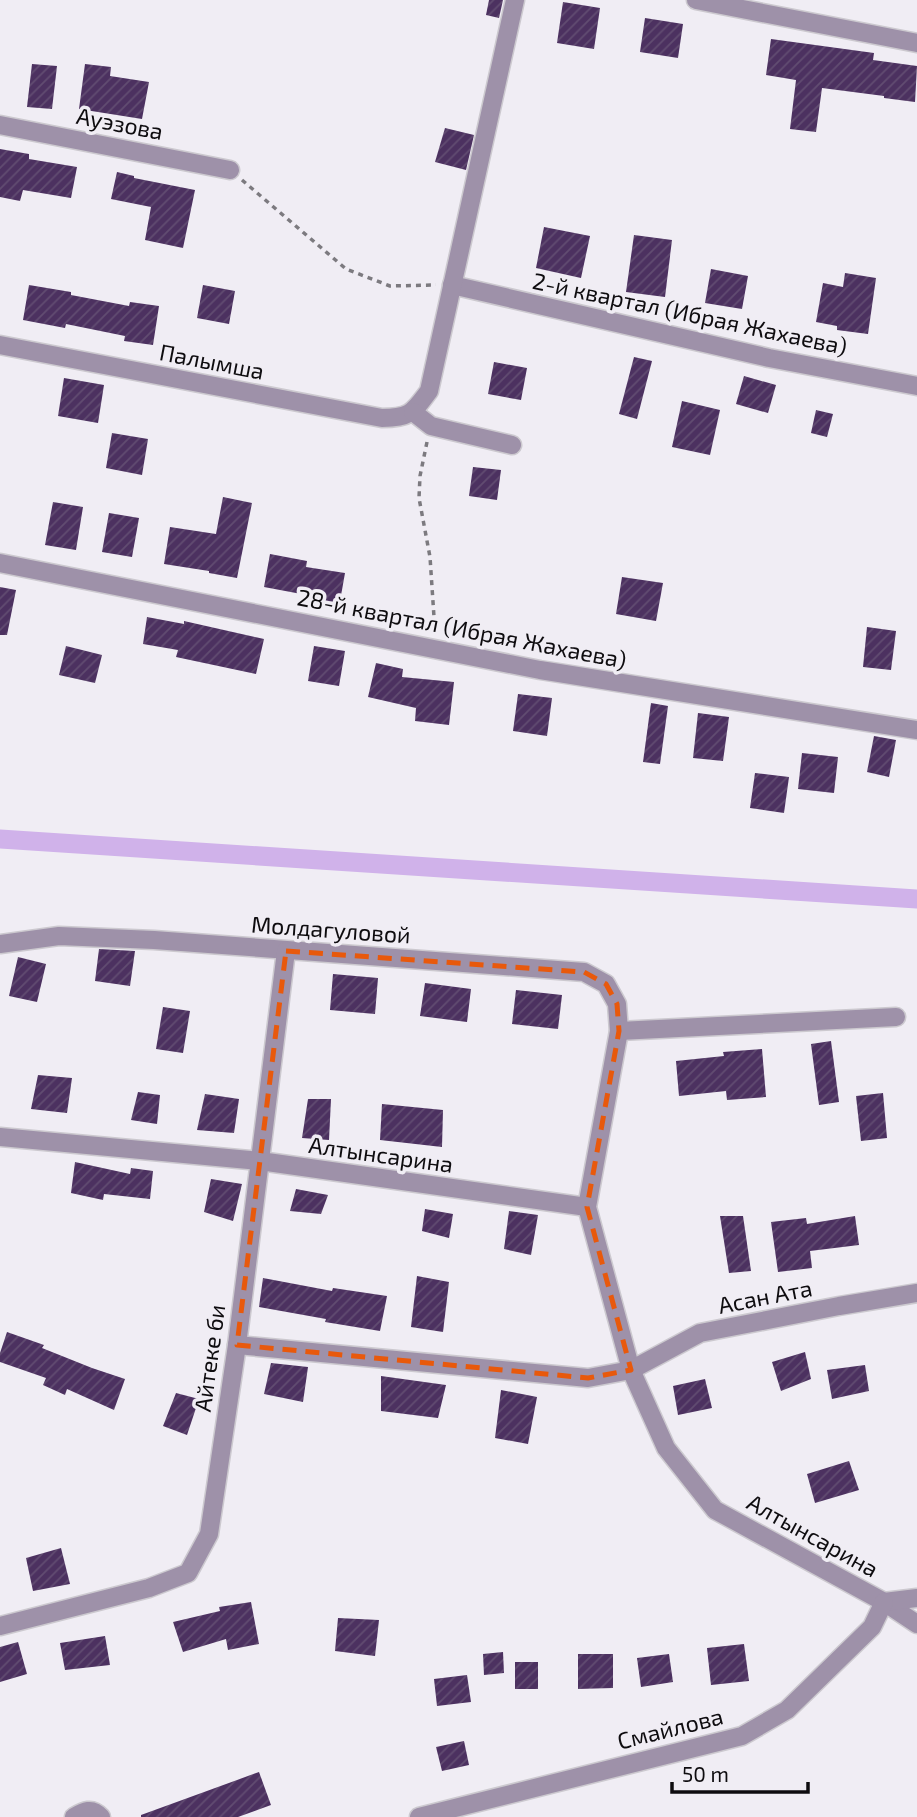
<svg xmlns="http://www.w3.org/2000/svg" width="917" height="1817" font-family="'Exo 2',sans-serif">
  <defs>
    <pattern id="building-hatch" width="6" height="6" patternUnits="userSpaceOnUse" patternTransform="scale(1.75)"><rect width="6" height="6" fill="#4c3160"/><path d="M-1 1l2-2M0 6l6-6M5 7l2-2" fill="none" stroke="#614c71"/></pattern>
  </defs>
  <rect width="100%" height="100%" fill="#f0edf4"/>
  <g fill="none" stroke-linecap="round" stroke-linejoin="round">
    <!-- canal -->
    <path stroke="#d0b2ea" stroke-width="19" d="M 0,839 L 917,899"/>
  </g>
  <!-- building -->
  <g fill="url(#building-hatch)">
    <path d="M 489,0 L 503,0 L 499,18 L 486,15 Z"/>
    <path d="M 563,2 L 600,8 L 594,49 L 557,43 Z"/>
    <path d="M 645,18 L 683,24 L 678,58 L 640,52 Z"/>
    <path d="M 771,39 L 874,53 L 873,60 L 917,66 L 915,102 L 884,98 L 884,96 L 822,88 L 816,132 L 790,129 L 796,80 L 766,75 Z"/>
    <path d="M 32,64 L 57,66 L 52,109 L 27,107 Z"/>
    <path d="M 85,64 L 111,67 L 110,76 L 149,82 L 142,119 L 79,109 Z"/>
    <path d="M 445,128 L 474,135 L 466,170 L 435,162 Z"/>
    <path d="M 0,149 L 29,154 L 29,159 L 77,167 L 71,198 L 23,190 L 20,201 L 0,197 Z"/>
    <path d="M 117,172 L 134,176 L 134,178 L 195,190 L 183,248 L 145,240 L 151,207 L 111,199 Z"/>
    <path d="M 544,227 L 590,236 L 581,278 L 536,268 Z"/>
    <path d="M 634,235 L 672,240 L 665,297 L 626,292 Z"/>
    <path d="M 711,269 L 748,276 L 742,309 L 705,303 Z"/>
    <path d="M 845,273 L 876,278 L 868,334 L 837,330 L 837,326 L 816,322 L 823,283 L 843,287 Z"/>
    <path d="M 29,285 L 71,292 L 71,295 L 129,306 L 130,302 L 159,306 L 153,345 L 124,341 L 125,336 L 66,324 L 65,328 L 23,320 Z"/>
    <path d="M 203,285 L 235,291 L 229,324 L 197,318 Z"/>
    <path d="M 634,357 L 652,361 L 637,419 L 619,414 Z"/>
    <path d="M 494,362 L 527,368 L 521,400 L 488,394 Z"/>
    <path d="M 744,376 L 776,385 L 768,413 L 736,404 Z"/>
    <path d="M 64,378 L 104,385 L 98,423 L 58,416 Z"/>
    <path d="M 682,401 L 720,410 L 710,455 L 672,447 Z"/>
    <path d="M 816,410 L 833,414 L 827,437 L 811,433 Z"/>
    <path d="M 112,433 L 148,439 L 142,475 L 106,468 Z"/>
    <path d="M 473,467 L 501,470 L 497,500 L 469,496 Z"/>
    <path d="M 223,497 L 252,503 L 237,578 L 209,573 L 209,571 L 164,564 L 170,527 L 216,534 Z"/>
    <path d="M 53,502 L 83,507 L 76,550 L 45,545 Z"/>
    <path d="M 109,513 L 139,518 L 132,557 L 102,552 Z"/>
    <path d="M 270,554 L 307,561 L 306,567 L 345,573 L 339,607 L 311,602 L 312,596 L 264,587 Z"/>
    <path d="M 622,577 L 663,583 L 656,621 L 616,614 Z"/>
    <path d="M 0,587 L 16,590 L 7,635 L 0,635 Z"/>
    <path d="M 147,617 L 184,624 L 184,621 L 264,639 L 256,674 L 176,657 L 178,650 L 143,644 Z"/>
    <path d="M 867,627 L 896,631 L 891,670 L 863,667 Z"/>
    <path d="M 66,646 L 102,655 L 95,683 L 59,675 Z"/>
    <path d="M 314,646 L 345,651 L 339,686 L 308,681 Z"/>
    <path d="M 376,663 L 403,669 L 402,677 L 454,682 L 449,725 L 415,721 L 416,708 L 368,697 Z"/>
    <path d="M 518,694 L 552,698 L 547,736 L 513,731 Z"/>
    <path d="M 651,703 L 668,706 L 660,764 L 643,762 Z"/>
    <path d="M 698,713 L 729,717 L 723,761 L 693,758 Z"/>
    <path d="M 874,736 L 896,740 L 889,777 L 867,772 Z"/>
    <path d="M 802,753 L 838,757 L 834,793 L 798,789 Z"/>
    <path d="M 755,773 L 789,777 L 784,813 L 750,808 Z"/>
    <path d="M 99,949 L 135,951 L 130,986 L 95,981 Z"/>
    <path d="M 18,957 L 46,964 L 37,1002 L 9,996 Z"/>
    <path d="M 333,974 L 378,978 L 375,1014 L 330,1010 Z"/>
    <path d="M 425,983 L 471,989 L 467,1022 L 420,1016 Z"/>
    <path d="M 516,990 L 562,995 L 558,1029 L 512,1024 Z"/>
    <path d="M 163,1007 L 190,1011 L 183,1053 L 156,1049 Z"/>
    <path d="M 831,1041 L 839,1102 L 819,1105 L 811,1044 Z"/>
    <path d="M 762,1049 L 766,1097 L 727,1100 L 726,1091 L 679,1096 L 676,1061 L 724,1056 L 723,1052 Z"/>
    <path d="M 38,1075 L 72,1078 L 67,1113 L 31,1109 Z"/>
    <path d="M 138,1092 L 160,1095 L 157,1124 L 131,1120 Z"/>
    <path d="M 883,1093 L 887,1138 L 861,1141 L 856,1096 Z"/>
    <path d="M 205,1094 L 239,1099 L 234,1133 L 197,1130 Z"/>
    <path d="M 308,1099 L 331,1099 L 329,1140 L 302,1138 Z"/>
    <path d="M 382,1104 L 443,1110 L 442,1147 L 380,1140 Z"/>
    <path d="M 75,1162 L 130,1174 L 131,1168 L 153,1171 L 150,1199 L 104,1194 L 103,1200 L 71,1193 Z"/>
    <path d="M 211,1179 L 242,1184 L 233,1221 L 204,1212 Z"/>
    <path d="M 296,1189 L 328,1195 L 321,1214 L 290,1211 Z"/>
    <path d="M 425,1209 L 453,1214 L 449,1238 L 422,1231 Z"/>
    <path d="M 509,1211 L 538,1215 L 531,1255 L 504,1249 Z"/>
    <path d="M 720,1216 L 743,1216 L 751,1271 L 729,1273 Z"/>
    <path d="M 855,1216 L 859,1245 L 810,1251 L 812,1268 L 778,1272 L 771,1222 L 806,1218 L 807,1224 Z"/>
    <path d="M 417,1276 L 449,1282 L 443,1332 L 411,1327 Z"/>
    <path d="M 263,1278 L 332,1291 L 333,1288 L 387,1296 L 380,1331 L 325,1322 L 326,1319 L 259,1307 Z"/>
    <path d="M 7,1332 L 44,1345 L 42,1348 L 92,1368 L 125,1379 L 114,1410 L 67,1389 L 65,1395 L 43,1385 L 46,1378 L 0,1362 L 0,1353 Z"/>
    <path d="M 805,1352 L 811,1379 L 781,1391 L 772,1362 Z"/>
    <path d="M 271,1363 L 308,1367 L 303,1402 L 264,1394 Z"/>
    <path d="M 865,1365 L 869,1391 L 832,1399 L 827,1370 Z"/>
    <path d="M 381,1376 L 446,1385 L 438,1418 L 381,1411 Z"/>
    <path d="M 705,1379 L 712,1408 L 678,1415 L 673,1386 Z"/>
    <path d="M 501,1390 L 537,1397 L 528,1444 L 495,1438 Z"/>
    <path d="M 176,1393 L 199,1399 L 187,1435 L 163,1426 Z"/>
    <path d="M 849,1461 L 859,1490 L 815,1503 L 807,1474 Z"/>
    <path d="M 61,1548 L 70,1584 L 33,1591 L 26,1558 Z"/>
    <path d="M 251,1602 L 259,1644 L 228,1650 L 226,1639 L 183,1652 L 173,1622 L 220,1611 L 219,1607 Z"/>
    <path d="M 338,1618 L 379,1620 L 375,1656 L 335,1651 Z"/>
    <path d="M 105,1636 L 110,1665 L 65,1670 L 60,1643 Z"/>
    <path d="M 18,1642 L 27,1674 L 0,1682 L 0,1647 Z"/>
    <path d="M 744,1644 L 749,1681 L 711,1685 L 707,1648 Z"/>
    <path d="M 503,1652 L 504,1673 L 484,1675 L 483,1654 Z"/>
    <path d="M 578,1654 L 613,1654 L 613,1688 L 578,1689 Z"/>
    <path d="M 669,1654 L 673,1682 L 641,1687 L 637,1658 Z"/>
    <rect x="515" y="1662" width="23" height="27"/>
    <path d="M 467,1675 L 471,1702 L 437,1706 L 434,1679 Z"/>
    <path d="M 464,1741 L 469,1765 L 442,1771 L 436,1747 Z"/>
    <path d="M 259,1772 L 271,1805 L 238,1817 L 141,1817 L 141,1815 Z"/>
  </g>
  <g fill="none" stroke-linecap="round" stroke-linejoin="round">
    <!-- street casing -->
    <g stroke="#ccc9cf" stroke-width="21">
      <g id="street">
        <path d="M 696,0 L 917,43"/>
        <path d="M 0,125 L 230,170"/>
        <path d="M 452,285 L 769,358 L 917,386"/>
        <path d="M 0,345 L 382,418 C 411,418 413,412 429,391 L 515,0"/>
        <path d="M 413,412 L 431,426 L 512,445"/>
        <path d="M 0,563 L 540,670 L 917,730"/>
        <path d="M 0,944 L 59,936 L 154,940 L 584,972 L 606,984 L 617,1004 L 619,1031 L 587,1207 L 631,1370 L 666,1448 L 715,1510 L 884,1602 L 917,1624"/>
        <path d="M 619,1031 L 896,1017"/>
        <path d="M 0,1137 L 260,1161 L 587,1207"/>
        <path d="M 237,1345 L 588,1378 L 631,1370 L 700,1333 L 839,1306 L 917,1293"/>
        <path d="M 884,1602 L 917,1598"/>
        <path d="M 0,1626 L 149,1588 L 188,1573 L 209,1534 L 237,1345 L 286,951"/>
        <path d="M 74,1817 C 84,1811 92,1807 101,1817"/>
        <path d="M 419,1817 L 742,1736 L 787,1710 L 872,1627 L 884,1602"/>
      </g>
    </g>
    <!-- path -->
    <g stroke="#7c7a7f" stroke-width="3.5" stroke-dasharray="5 5" stroke-linecap="butt">
      <path d="M 242,180 L 346,269 L 390,286 L 436,285"/>
      <path d="M 427,442 L 420,476 L 419,498 L 430,557 L 435,632"/>
    </g>
    <!-- street -->
    <use href="#street" stroke="#9e91a9" stroke-width="18"/>
  </g>
  <!-- marked area -->
  <path fill="none" stroke="#e8590c" stroke-width="5" stroke-dasharray="14 9" stroke-linejoin="round" d="M 286,951 L 584,972 L 606,984 L 617,1004 L 619,1031 L 587,1207 L 631,1370 L 588,1378 L 237,1345 Z"/>
  <g text-anchor="middle" dominant-baseline="central" stroke-width="7" stroke-linejoin="round" paint-order="stroke">
    <!-- street labels -->
    <g font-size="23" fill="#0e0c0f" stroke="#f0edf4">
      <text transform="translate(120 123) rotate(11)">Ауэзова</text>
      <text transform="translate(690 313) rotate(12)">2-й квартал (Ибрая Жахаева)</text>
      <text transform="translate(212 361) rotate(11)">Палымша</text>
      <text transform="translate(462 628) rotate(11)">28-й квартал (Ибрая Жахаева)</text>
      <text transform="translate(331 929) rotate(4)">Молдагуловой</text>
      <text transform="translate(381 1154) rotate(8)">Алтынсарина</text>
      <text transform="translate(765 1296) rotate(-11)">Асан Ата</text>
      <text transform="translate(209 1358) rotate(-82)">Айтеке би</text>
      <text transform="translate(813 1535) rotate(29)">Алтынсарина</text>
      <text transform="translate(670 1728) rotate(-14)">Смайлова</text>
    </g>
  </g>
  <!-- scale -->
  <path d="M672 1782v10h136v-10" fill="none" stroke="#0e0c0f" stroke-width="3.5"/>
  <text x="682" y="1782" font-size="21" fill="#0e0c0f" stroke="#f0edf4" stroke-width="5" paint-order="stroke">50 m</text>
</svg>
